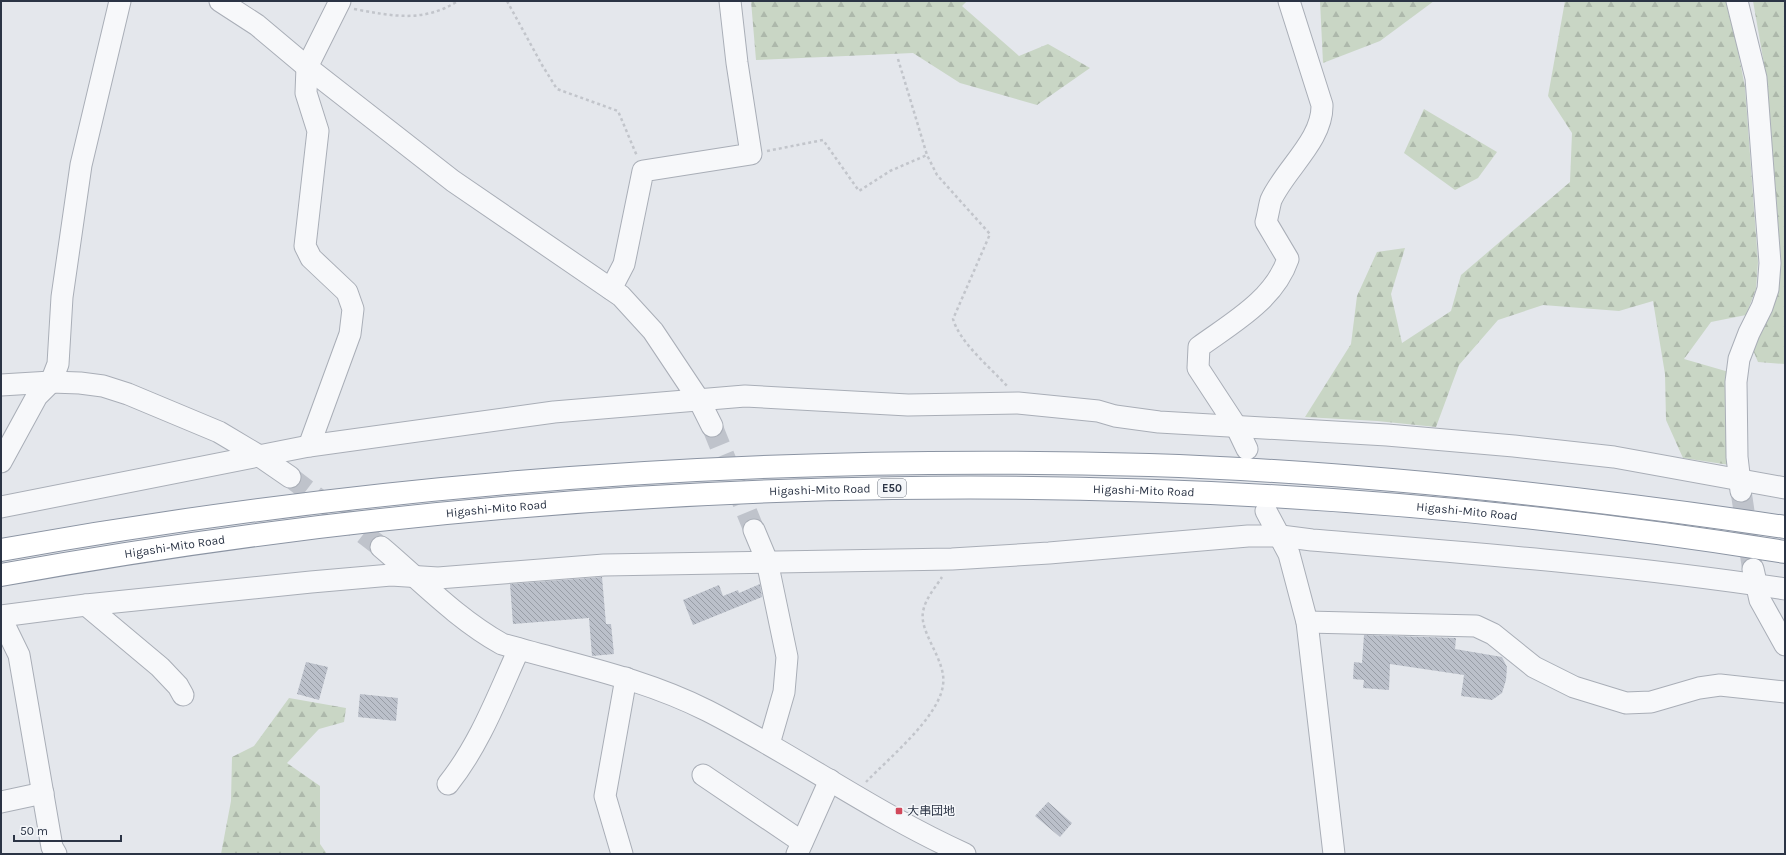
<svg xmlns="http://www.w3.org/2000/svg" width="1786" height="855" font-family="Karla,'Noto Sans JP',sans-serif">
  <defs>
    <pattern id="forest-firs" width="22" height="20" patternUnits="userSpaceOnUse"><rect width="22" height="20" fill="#c9d6c5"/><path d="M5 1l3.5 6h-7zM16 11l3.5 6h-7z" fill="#adb8ab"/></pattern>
    <pattern id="building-back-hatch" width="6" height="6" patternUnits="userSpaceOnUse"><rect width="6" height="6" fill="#bbc0ca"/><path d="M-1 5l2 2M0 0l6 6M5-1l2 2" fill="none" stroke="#989da6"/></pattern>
  </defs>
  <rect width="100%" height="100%" fill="#e4e7ec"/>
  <!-- forest -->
  <g fill="url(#forest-firs)">
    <path d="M 751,1 L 967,1 L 962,6 L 1019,56 L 1048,44 L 1090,68 L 1037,105 L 960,83 L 913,53 L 756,60 Z"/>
    <path d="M 1320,1 L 1434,1 L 1380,41 L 1323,63 Z"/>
    <path d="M 1565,1 L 1728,1 L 1745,87 L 1758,262 L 1756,289 L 1746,315 L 1711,322 L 1684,359 L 1729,372 L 1730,465 L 1683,458 L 1666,420 L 1665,374 L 1653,301 L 1619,311 L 1543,305 L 1498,320 L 1459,365 L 1436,427 L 1377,421 L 1305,417 L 1351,344 L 1357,296 L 1377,252 L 1405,248 L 1391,294 L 1402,343 L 1451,311 L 1461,275 L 1570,182 L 1572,133 L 1548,96 Z"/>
    <path d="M 1753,1 L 1785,2 L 1785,364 L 1758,362 L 1753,350 L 1773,304 L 1781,261 L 1767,81 Z"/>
    <path d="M 1424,109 L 1497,152 L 1478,178 L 1455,190 L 1404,153 Z"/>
    <path d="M 289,698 L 346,708 L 344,722 L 319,729 L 287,763 L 320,786 L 320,844 L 327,854 L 221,854 L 231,801 L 232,757 L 254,746 Z"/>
  </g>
  <!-- building -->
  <g fill="url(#building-back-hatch)">
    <path d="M 602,577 L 606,624 L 611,624 L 614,654 L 592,656 L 589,618 L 513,624 L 510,584 Z"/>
    <path d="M 760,584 L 762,597 L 693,625 L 683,600 L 719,585 L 723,596 L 738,590 L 739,593 Z"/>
    <path d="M 1364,635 L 1456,638 L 1455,649 L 1502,657 L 1507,667 L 1506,680 L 1502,693 L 1492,700 L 1461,696 L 1464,675 L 1390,664 L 1389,690 L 1363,688 L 1364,680 L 1353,679 L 1354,662 L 1362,663 Z"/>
    <path d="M 306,662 L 328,667 L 319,700 L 297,694 Z"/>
    <path d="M 360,694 L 398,698 L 396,721 L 358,717 Z"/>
    <path d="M 1048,802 L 1072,823 L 1060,837 L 1035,816 Z"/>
  </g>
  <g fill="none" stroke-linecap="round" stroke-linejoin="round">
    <!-- minor-tunnel -->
    <g stroke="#bfc3cb" stroke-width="21" stroke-dasharray="21 10" stroke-linecap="butt">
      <path d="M 712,426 L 754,530"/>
      <path d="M 290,477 L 381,547"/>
      <path d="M 1741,491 L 1752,565"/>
    </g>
    <!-- minor casing -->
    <g stroke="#a9aeb7" stroke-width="23">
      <g id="minor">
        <path d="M 220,1 L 257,25 L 307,67 L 453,181 L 621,296 L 653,331 L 699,400 L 712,426"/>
        <path d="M 1737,1 L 1756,78 L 1770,263 L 1768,289 L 1762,307 L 1749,333 L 1739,359 L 1736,382 L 1737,457 L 1741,491"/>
        <path d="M 611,289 L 624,264 L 643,171 L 751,154 L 737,63 L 730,1"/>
        <path d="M 1,385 L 51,382 L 80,383 L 103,386 L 128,394 L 219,432 L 261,457 L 290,477"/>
        <path d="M 309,446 L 350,334 L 353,309 L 347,292 L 311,258 L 305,246 L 318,131 L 306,93 L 307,67 L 340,1"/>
        <path d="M 1247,449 L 1236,426 L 1198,368 L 1199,347 C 1232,323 1274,300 1288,259 L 1266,222 C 1268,215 1269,207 1271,200 C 1285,169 1323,140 1322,105 L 1289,1"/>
        <path d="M 1,462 L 37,396 L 51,382 L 58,364 L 62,297 L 81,165 L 120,1"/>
        <path d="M 1,507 L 309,446 L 554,412 L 745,396 L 908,405 L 1018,403 L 1098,411 L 1115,416 L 1159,422 L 1387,435 L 1514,446 L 1614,457 L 1785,488"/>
        <path d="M 1266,511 L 1289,554 L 1307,622 L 1334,854"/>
        <path d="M 754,530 L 767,561 L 787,657 L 784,692 L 769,744"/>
        <path d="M 381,547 C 420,580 457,619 502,644 C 571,664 643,678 708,711 C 796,756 876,814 965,854"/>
        <path d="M 1753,569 L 1760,600 L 1785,645"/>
        <path d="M 86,605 L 160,667 L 178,686 L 183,695"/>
        <path d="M 1,616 L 86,605 L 311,582 L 391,575 L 438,578 L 604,565 L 952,559 L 1049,553 L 1248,536 L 1281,536 L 1312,540 C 1470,553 1628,565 1785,589"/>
        <path d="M 1,618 L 19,655 L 52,847 L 56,854"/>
        <path d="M 1307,622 L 1476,626 L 1493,634 L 1534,667 L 1574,687 L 1626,703 L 1651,702 L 1699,688 L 1720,685 L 1785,692"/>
        <path d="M 703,775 L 802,842"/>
        <path d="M 448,784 C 480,744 498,695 519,649"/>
        <path d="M 1,802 L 43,793"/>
        <path d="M 622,854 L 605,796 L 626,678"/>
        <path d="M 797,854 L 830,780"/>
      </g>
    </g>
    <!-- highway casing -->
    <g stroke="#8b94a3" stroke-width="24">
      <g id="highway">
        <path d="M 1,550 C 379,482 765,454 1149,465 C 1362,472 1574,496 1785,527"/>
        <path id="s1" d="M 1,575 C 588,469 1195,457 1785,552"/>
      </g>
    </g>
    <!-- path -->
    <g stroke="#c2c5cb" stroke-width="2.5" stroke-dasharray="3 3" stroke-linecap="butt">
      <path d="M 507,1 L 542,65 L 557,89 L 618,111 L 637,156"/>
      <path d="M 354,9 C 393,16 423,23 458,1"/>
      <path d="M 898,59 L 927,155 L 937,175 L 990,234 L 953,319 C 960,343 990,367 1007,386"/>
      <path d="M 767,151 L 823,140 L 859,191 L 890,171 L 927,155"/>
      <path d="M 866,782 C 889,758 939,717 943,685 C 947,661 919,633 923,612 C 925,599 935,588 942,577"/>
    </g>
    <!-- minor -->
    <use href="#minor" stroke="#f7f8fa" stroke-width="21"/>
    <!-- highway -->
    <use href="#highway" stroke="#fff" stroke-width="22"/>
  </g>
  <!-- markers -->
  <rect fill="#d1495b" stroke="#f4f6f9" stroke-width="1.5" x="895" y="807" width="8" height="8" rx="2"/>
  <g text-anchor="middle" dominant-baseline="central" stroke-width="3" stroke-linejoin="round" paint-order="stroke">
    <!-- shield labels -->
    <rect fill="#f4f6f9" stroke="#676e7b" stroke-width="1" x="878" y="479" width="28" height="18" rx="3"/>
    <g font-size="11" font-weight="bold" fill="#2b3445">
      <text x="892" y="488">E50</text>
    </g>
    <!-- street labels -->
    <g font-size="12" fill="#2b3445" stroke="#f4f6f9">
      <text stroke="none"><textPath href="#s1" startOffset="824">Higashi-Mito Road</textPath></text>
      <text stroke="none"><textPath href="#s1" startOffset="1148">Higashi-Mito Road</textPath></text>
      <text stroke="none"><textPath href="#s1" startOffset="500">Higashi-Mito Road</textPath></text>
      <text stroke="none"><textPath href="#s1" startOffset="1472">Higashi-Mito Road</textPath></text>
      <text stroke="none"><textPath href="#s1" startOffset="176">Higashi-Mito Road</textPath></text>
    </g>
    <!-- poi labels -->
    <g font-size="12" fill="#2b3445" stroke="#f4f6f9" text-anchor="start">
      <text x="907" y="811">大串団地</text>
    </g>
  </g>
  <!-- border -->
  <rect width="1786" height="855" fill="none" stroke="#2b3445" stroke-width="4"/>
  <!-- scale -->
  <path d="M14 835v6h107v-6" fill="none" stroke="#2b3445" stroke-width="2"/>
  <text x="20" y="835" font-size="12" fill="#2b3445" stroke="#f4f6f9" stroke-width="3" paint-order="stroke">50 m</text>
</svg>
